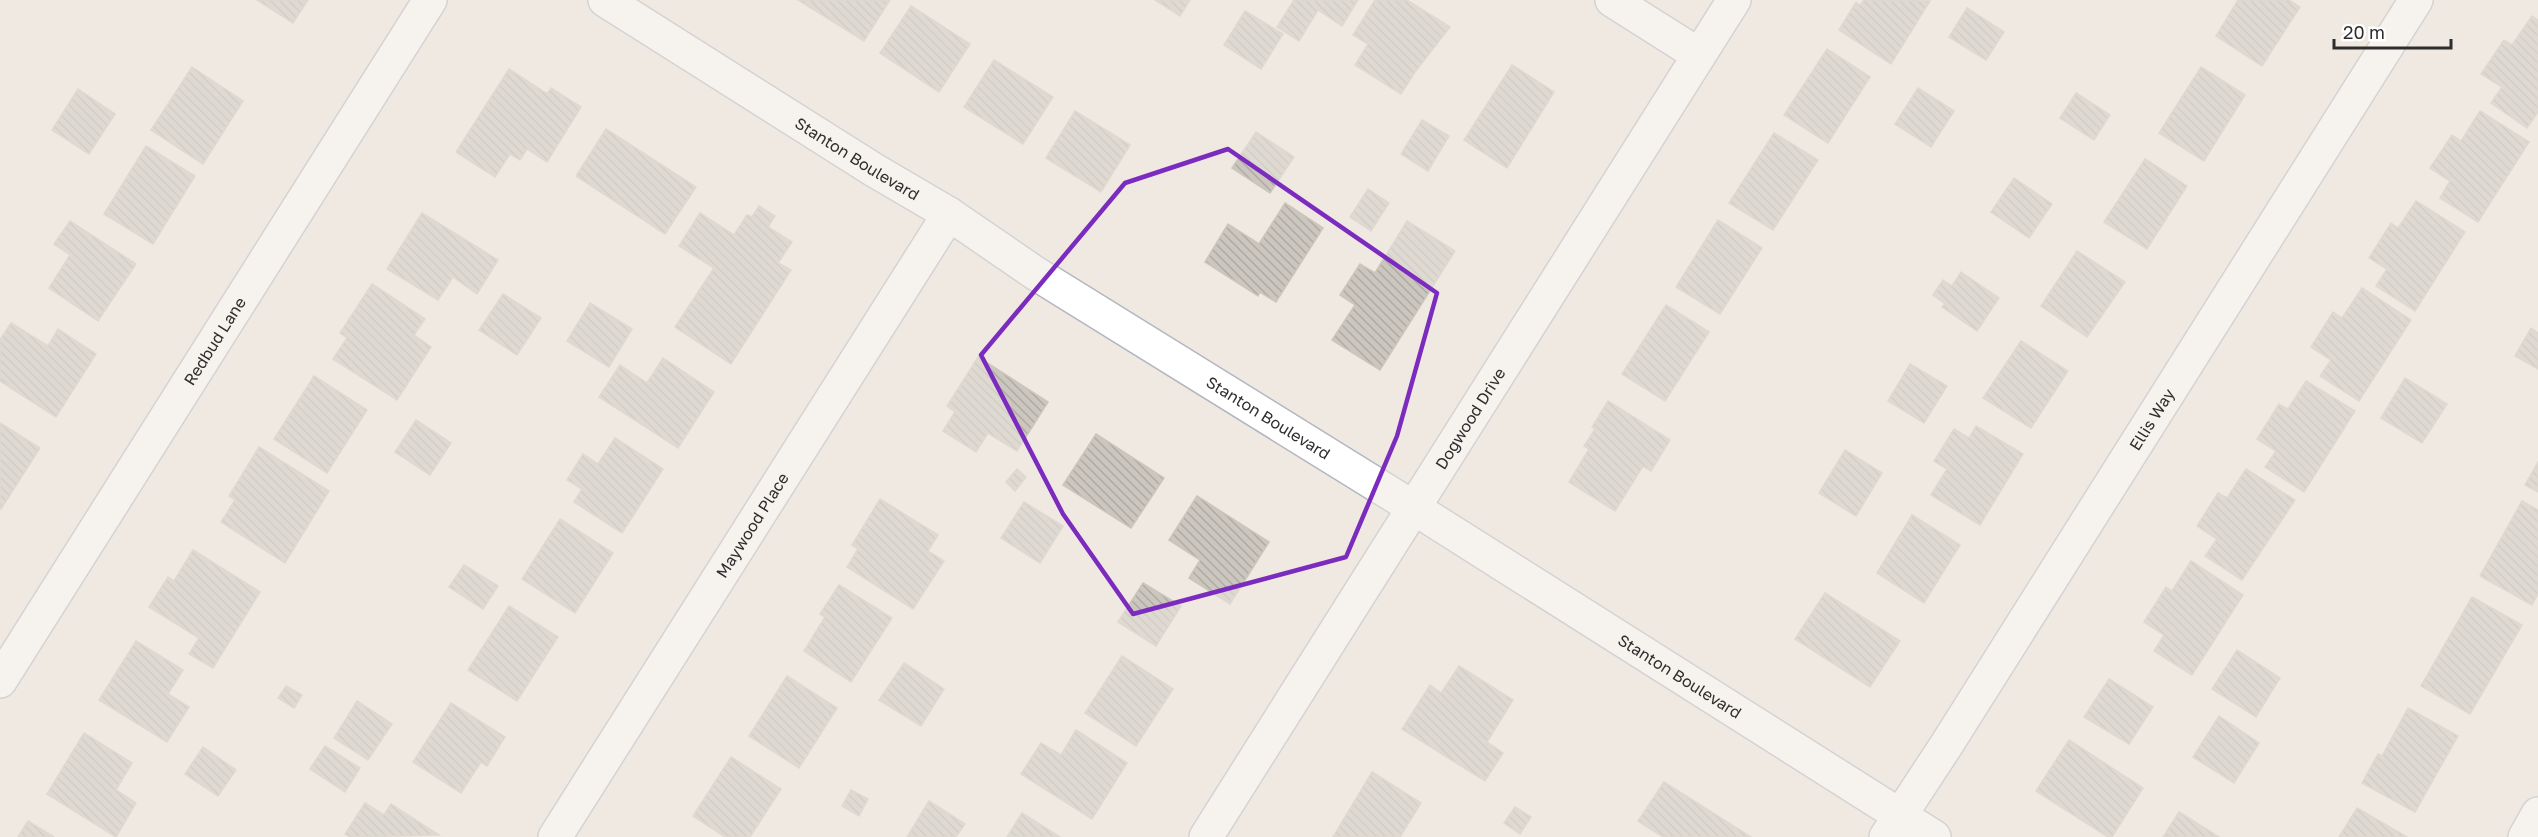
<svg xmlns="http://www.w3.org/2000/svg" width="2538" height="837" font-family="'Golos Text',sans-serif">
  <defs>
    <pattern id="building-back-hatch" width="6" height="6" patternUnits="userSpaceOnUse" patternTransform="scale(1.5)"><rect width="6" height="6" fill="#cbc7bf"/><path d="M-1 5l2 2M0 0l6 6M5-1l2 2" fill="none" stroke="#afaba4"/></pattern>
  </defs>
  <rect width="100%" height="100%" fill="#efe9e1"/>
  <!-- building -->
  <g fill="url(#building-back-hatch)" stroke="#cbc5ba" stroke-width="1.5">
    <path d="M 257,0 L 308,0 L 293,23 Z"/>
    <path d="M 798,0 L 890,0 L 864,41 Z"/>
    <path d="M 1155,0 L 1190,0 L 1180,16 Z"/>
    <path d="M 1294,0 L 1358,0 L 1342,26 L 1318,10 L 1299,41 L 1277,27 Z"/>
    <path d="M 1375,0 L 1407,0 L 1450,27 L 1415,72 L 1401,94 L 1355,65 L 1368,44 L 1353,35 Z"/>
    <path d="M 1864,0 L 1930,1 L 1891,64 L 1839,30 L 1856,2 L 1860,5 Z"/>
    <path d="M 2238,0 L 2289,0 L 2300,7 L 2262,66 L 2216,36 Z"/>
    <path d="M 911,6 L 970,44 L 939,92 L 880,53 Z"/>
    <path d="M 1967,8 L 2004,32 L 1986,60 L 1949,37 Z"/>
    <path d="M 1245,11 L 1283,34 L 1261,69 L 1224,45 Z"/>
    <path d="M 2532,16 L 2538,20 L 2538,112 L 2527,128 L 2491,103 L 2502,87 L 2481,74 L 2504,40 L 2512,45 Z"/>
    <path d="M 1827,49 L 1870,77 L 1828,143 L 1784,115 Z"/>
    <path d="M 994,60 L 1053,97 L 1023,144 L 964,107 Z"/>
    <path d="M 1512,65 L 1554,92 L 1507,168 L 1464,140 Z"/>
    <path d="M 192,67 L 243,101 L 203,164 L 151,130 Z"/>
    <path d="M 2201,67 L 2245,95 L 2204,161 L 2159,133 Z"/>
    <path d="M 509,69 L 547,94 L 551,88 L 581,107 L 547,162 L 527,149 L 520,160 L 510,154 L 495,177 L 456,152 Z"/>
    <path d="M 1918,88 L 1954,111 L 1931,147 L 1895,124 Z"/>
    <path d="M 78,89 L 115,114 L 89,154 L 52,130 Z"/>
    <path d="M 2076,93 L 2110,115 L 2094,140 L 2060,118 Z"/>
    <path d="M 1075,111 L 1130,145 L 1101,192 L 1046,158 Z"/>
    <path d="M 2480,111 L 2529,142 L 2478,222 L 2440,198 L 2450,181 L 2430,168 L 2452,135 L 2461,141 Z"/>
    <path d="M 1422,120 L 1449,136 L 1428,171 L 1401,154 Z"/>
    <path d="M 606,129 L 696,187 L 665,234 L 576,176 Z"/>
    <path d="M 1256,132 L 1294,157 L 1270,193 L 1232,168 Z"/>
    <path d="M 1774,133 L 1818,160 L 1773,230 L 1729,203 Z"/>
    <path d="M 146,146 L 195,176 L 153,244 L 104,214 Z"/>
    <path d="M 2145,159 L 2187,186 L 2147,249 L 2104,222 Z"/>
    <path d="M 2014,178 L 2052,204 L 2029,238 L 1991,212 Z"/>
    <path d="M 1368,189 L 1389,203 L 1371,231 L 1350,217 Z"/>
    <path d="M 2416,201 L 2465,232 L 2415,311 L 2376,286 L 2387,269 L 2369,258 L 2391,223 L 2398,228 Z"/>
    <path d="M 1285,203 L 1323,228 L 1276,302 L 1260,292 L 1258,296 L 1205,262 L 1228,224 L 1259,244 Z"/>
    <path d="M 759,206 L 775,216 L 768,227 L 792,242 L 778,263 L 791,270 L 731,364 L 675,327 L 714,268 L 679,246 L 700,213 L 734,235 L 747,215 L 752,217 Z"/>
    <path d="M 422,213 L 498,260 L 477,294 L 453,277 L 438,300 L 387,269 Z"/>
    <path d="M 1718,220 L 1762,248 L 1720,314 L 1676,287 Z"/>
    <path d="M 70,221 L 136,264 L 98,321 L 49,288 L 70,255 L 54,244 Z"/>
    <path d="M 1407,221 L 1455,251 L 1380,370 L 1332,340 L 1355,305 L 1340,295 L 1360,264 L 1375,273 Z"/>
    <path d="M 2077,251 L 2125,282 L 2087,337 L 2041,306 Z"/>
    <path d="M 1961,272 L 1999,298 L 1977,331 L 1942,307 L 1945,304 L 1933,295 L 1943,280 L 1952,286 Z"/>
    <path d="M 372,284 L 425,319 L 414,335 L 431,347 L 397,400 L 333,359 L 347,338 L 340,333 Z"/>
    <path d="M 2362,288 L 2411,320 L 2359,401 L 2320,376 L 2331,360 L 2311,347 L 2333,312 L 2342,318 Z"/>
    <path d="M 503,294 L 541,318 L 517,355 L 479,330 Z"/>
    <path d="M 590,303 L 632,329 L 609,367 L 567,341 Z"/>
    <path d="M 1666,305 L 1709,332 L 1665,401 L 1622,374 Z"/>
    <path d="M 11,323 L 48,346 L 58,329 L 96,354 L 56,417 L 0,381 L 0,340 Z"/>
    <path d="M 2531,328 L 2538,333 L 2538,369 L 2515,356 Z"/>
    <path d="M 2021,341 L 2068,371 L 2031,428 L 1983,398 Z"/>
    <path d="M 978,357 L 1048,402 L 1017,451 L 988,433 L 976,452 L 943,431 L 955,412 L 947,406 Z"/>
    <path d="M 663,358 L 714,392 L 678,448 L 599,397 L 620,365 L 647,383 Z"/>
    <path d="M 1910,364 L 1947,386 L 1924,423 L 1888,401 Z"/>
    <path d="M 314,376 L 367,410 L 327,473 L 274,439 Z"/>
    <path d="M 2405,378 L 2447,404 L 2422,443 L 2381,418 Z"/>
    <path d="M 2306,381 L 2355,411 L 2304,492 L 2265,467 L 2276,451 L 2257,439 L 2279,404 L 2288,409 Z"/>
    <path d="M 1608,401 L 1670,440 L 1651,471 L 1643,466 L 1615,511 L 1569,482 L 1589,449 L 1584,446 L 1595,429 L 1592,427 Z"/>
    <path d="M 416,420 L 451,443 L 430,475 L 395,452 Z"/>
    <path d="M 0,423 L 40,448 L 1,509 L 0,509 Z"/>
    <path d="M 1976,426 L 2023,454 L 1980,525 L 1931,495 L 1947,469 L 1934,461 L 1954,429 L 1969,438 Z"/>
    <path d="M 1096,434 L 1164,478 L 1131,528 L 1063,485 Z"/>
    <path d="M 615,438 L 663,469 L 622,533 L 574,502 L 582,489 L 567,480 L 583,454 L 598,464 Z"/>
    <path d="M 259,447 L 329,491 L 285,563 L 221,522 L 235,500 L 229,496 Z"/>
    <path d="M 1845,450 L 1882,473 L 1856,516 L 1819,493 Z"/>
    <path d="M 2538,462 L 2538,492 L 2525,485 Z"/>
    <path d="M 1017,469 L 1026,477 L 1015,491 L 1006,482 Z"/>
    <path d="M 2246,469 L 2295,500 L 2242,580 L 2205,556 L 2217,539 L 2197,526 L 2218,493 L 2227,498 Z"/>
    <path d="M 1197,496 L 1269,542 L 1230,604 L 1189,578 L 1200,560 L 1169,540 Z"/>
    <path d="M 880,499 L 938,535 L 928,551 L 944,561 L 913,609 L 847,567 L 858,549 L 852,545 Z"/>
    <path d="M 2522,501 L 2538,510 L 2538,594 L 2532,605 L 2480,576 Z"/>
    <path d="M 1024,502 L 1063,526 L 1040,563 L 1001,538 Z"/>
    <path d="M 1912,515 L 1960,545 L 1924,603 L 1877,573 Z"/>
    <path d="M 560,519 L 613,553 L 575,613 L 522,579 Z"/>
    <path d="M 193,550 L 260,592 L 213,668 L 189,654 L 199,638 L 149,607 L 168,577 L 174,581 Z"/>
    <path d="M 2191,561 L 2243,595 L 2192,675 L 2154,651 L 2164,635 L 2144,622 L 2166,587 L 2172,591 Z"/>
    <path d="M 464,565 L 498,586 L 483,609 L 449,587 Z"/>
    <path d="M 1143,583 L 1181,606 L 1156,646 L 1118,622 Z"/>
    <path d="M 839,585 L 892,618 L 851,682 L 804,651 L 825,617 L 820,614 Z"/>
    <path d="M 1825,593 L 1900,641 L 1870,687 L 1795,639 Z"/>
    <path d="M 2472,597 L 2522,625 L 2470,714 L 2421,686 Z"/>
    <path d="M 509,606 L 558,637 L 517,701 L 468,670 Z"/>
    <path d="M 136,641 L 183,670 L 168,694 L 189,707 L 167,742 L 99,700 Z"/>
    <path d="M 2237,650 L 2280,678 L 2256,717 L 2212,689 Z"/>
    <path d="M 1122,656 L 1173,689 L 1136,746 L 1085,713 Z"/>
    <path d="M 904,663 L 944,689 L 921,726 L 879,700 Z"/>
    <path d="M 1459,666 L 1513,700 L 1487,742 L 1503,753 L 1485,781 L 1402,729 L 1430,685 L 1441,693 Z"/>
    <path d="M 787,676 L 837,708 L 799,768 L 749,736 Z"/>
    <path d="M 2109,679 L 2153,707 L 2129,744 L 2084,717 Z"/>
    <path d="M 286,686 L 302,695 L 294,708 L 278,698 Z"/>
    <path d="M 357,701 L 392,724 L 368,760 L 334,738 Z"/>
    <path d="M 451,703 L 505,737 L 487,766 L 481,762 L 461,793 L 413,762 Z"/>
    <path d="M 2408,708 L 2458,736 L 2415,812 L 2362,783 L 2378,754 L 2382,756 Z"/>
    <path d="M 2219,716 L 2259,743 L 2234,783 L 2193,757 Z"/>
    <path d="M 1076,730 L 1127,763 L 1092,819 L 1021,774 L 1041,743 L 1061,755 Z"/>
    <path d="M 84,733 L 132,763 L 116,790 L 136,803 L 116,837 L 47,794 Z"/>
    <path d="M 2069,740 L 2143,788 L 2112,837 L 2108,837 L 2036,791 Z"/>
    <path d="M 325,746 L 360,768 L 345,792 L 310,769 Z"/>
    <path d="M 203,747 L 236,770 L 218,796 L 185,774 Z"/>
    <path d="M 731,757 L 781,789 L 750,837 L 725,837 L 693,816 Z"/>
    <path d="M 1372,772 L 1421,803 L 1400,837 L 1333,837 Z"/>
    <path d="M 1664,782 L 1751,837 L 1663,837 L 1638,821 Z"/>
    <path d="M 851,790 L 868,799 L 859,816 L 842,806 Z"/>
    <path d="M 929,801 L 965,824 L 956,837 L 907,837 Z"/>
    <path d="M 365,803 L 384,815 L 391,804 L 439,835 L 350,837 L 345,834 Z"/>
    <path d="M 1515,807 L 1531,817 L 1520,834 L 1504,823 Z"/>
    <path d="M 2357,808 L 2407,837 L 2339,837 Z"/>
    <path d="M 2179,812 L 2219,837 L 2163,837 Z"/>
    <path d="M 1022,813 L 1060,837 L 1007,837 Z"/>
    <path d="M 28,821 L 54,837 L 18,837 Z"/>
  </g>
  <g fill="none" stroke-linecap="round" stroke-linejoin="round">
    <!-- minor casing -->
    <g stroke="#b4b7c1" stroke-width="36">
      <g id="minor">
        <path id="s1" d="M 605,0 L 874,170 L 949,214 L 1035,273 L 1414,508 L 1934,837"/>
        <path d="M 1612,0 L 1699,55"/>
        <path id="s2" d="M 0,681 L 430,0"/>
        <path id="s3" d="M 555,837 L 949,214"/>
        <path id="s4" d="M 1206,837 L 1734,0"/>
        <path id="s5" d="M 1886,837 L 1947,744 L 2416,0"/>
        <path d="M 2525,837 L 2538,814"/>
      </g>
    </g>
    <!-- minor -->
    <use href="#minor" stroke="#fff" stroke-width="33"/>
  </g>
  <!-- marked area -->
  <path d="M0 0H2538V837H0ZM 1228,149 L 1437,293 L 1397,436 L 1346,557 L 1133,614 L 1063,514 L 981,355 L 1125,183 Z" fill="#efe9e1" fill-opacity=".55" fill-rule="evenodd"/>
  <path fill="none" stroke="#7b2cbf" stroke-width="4.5" stroke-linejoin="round" d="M 1228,149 L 1437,293 L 1397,436 L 1346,557 L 1133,614 L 1063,514 L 981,355 L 1125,183 Z"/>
  <g text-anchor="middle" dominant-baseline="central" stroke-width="4.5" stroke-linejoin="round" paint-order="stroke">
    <!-- street labels -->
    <g font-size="16" fill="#2e2e2e" stroke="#fff">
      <text stroke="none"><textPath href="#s1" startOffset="298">Stanton Boulevard</textPath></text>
      <text stroke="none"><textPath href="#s2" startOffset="402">Redbud Lane</textPath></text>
      <text stroke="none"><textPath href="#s1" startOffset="784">Stanton Boulevard</textPath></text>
      <text stroke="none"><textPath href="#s4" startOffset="495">Dogwood Drive</textPath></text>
      <text stroke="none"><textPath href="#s5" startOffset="495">Ellis Way</textPath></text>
      <text stroke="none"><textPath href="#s3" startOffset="369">Maywood Place</textPath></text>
      <text stroke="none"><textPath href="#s1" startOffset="1270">Stanton Boulevard</textPath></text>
    </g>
  </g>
  <!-- scale -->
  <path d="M2334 39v9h117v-9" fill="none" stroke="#2e2e2e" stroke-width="3"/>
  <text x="2343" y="39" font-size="18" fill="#2e2e2e" stroke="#ffffff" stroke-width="4.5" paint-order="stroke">20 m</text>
</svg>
